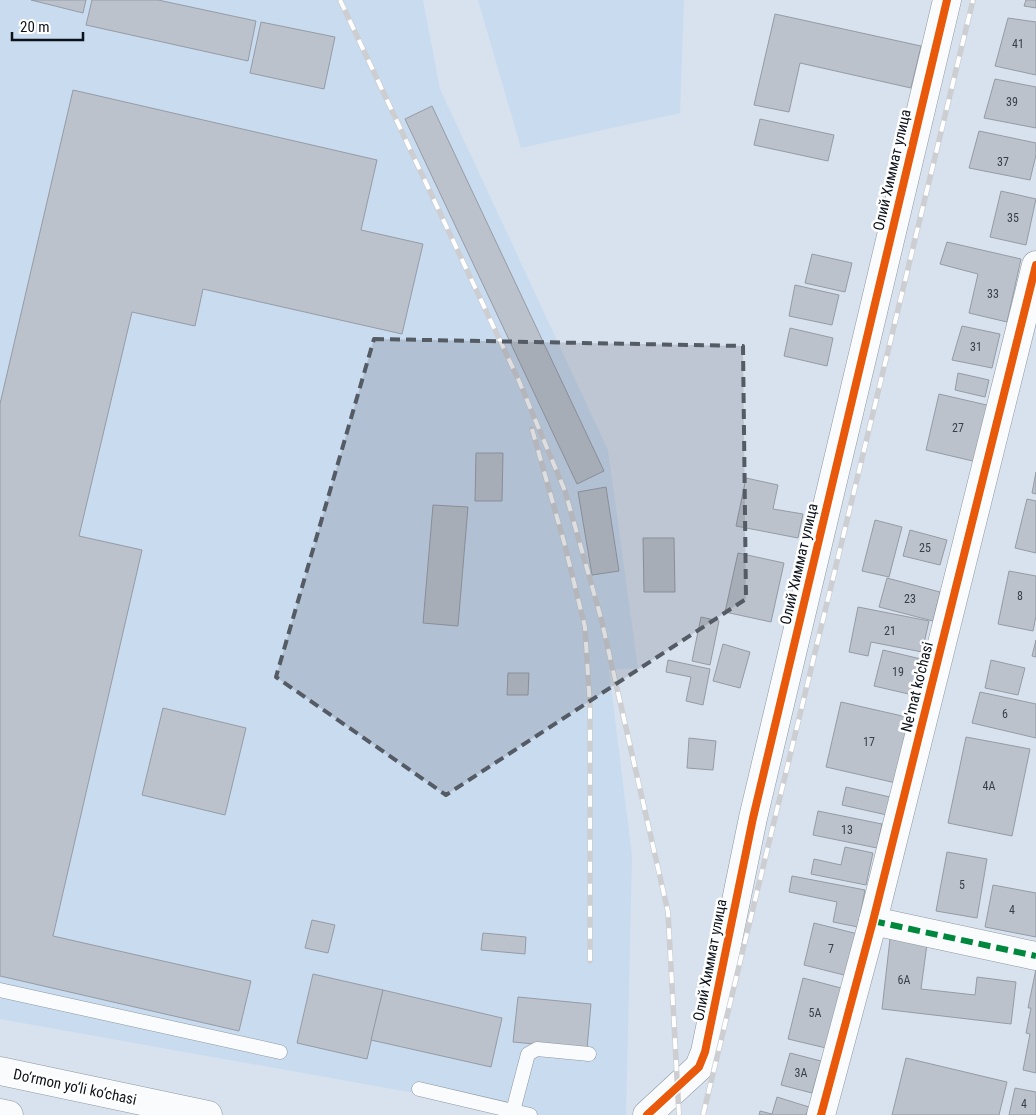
<svg xmlns="http://www.w3.org/2000/svg" width="1036" height="1115" font-family="'Roboto Condensed',sans-serif">
  <rect width="100%" height="100%" fill="#d7e2ee"/>
  <!-- built -->
  <g fill="#c9dbef">
    <path d="M 0,0 L 423,0 L 440,89 L 608,450 L 638,668 L 609,670 L 632,856 L 626,1115 L 538,1115 L 0,1019 Z"/>
    <path d="M 478,0 L 684,0 L 680,113 L 521,148 Z"/>
  </g>
  <!-- building -->
  <g fill="#bcc2cc" stroke="#959ba5">
    <path d="M 31,0 L 86,0 L 83,13 Z"/>
    <path d="M 92,0 L 158,0 L 256,21 L 248,61 L 86,25 Z"/>
    <path d="M 1026,0 L 1036,0 L 1036,8 L 1024,6 Z"/>
    <path d="M 775,14 L 921,46 L 911,88 L 800,63 L 789,112 L 754,105 Z"/>
    <path d="M 1008,18 L 1036,22 L 1036,75 L 995,66 Z"/>
    <path d="M 261,22 L 335,37 L 324,89 L 250,73 Z"/>
    <path d="M 995,79 L 1036,87 L 1036,128 L 984,118 Z"/>
    <path d="M 73,90 L 377,160 L 361,230 L 423,244 L 402,334 L 203,289 L 195,326 L 132,312 L 79,536 L 142,550 L 53,936 L 251,981 L 239,1031 L 0,976 L 0,404 Z"/>
    <path d="M 432,106 L 604,471 L 577,484 L 405,119 Z"/>
    <path d="M 760,119 L 834,135 L 828,161 L 754,145 Z"/>
    <path d="M 979,131 L 1036,143 L 1036,155 L 1030,180 L 969,168 Z"/>
    <path d="M 1001,191 L 1036,199 L 1026,245 L 990,237 Z"/>
    <path d="M 947,242 L 1021,259 L 1007,322 L 969,313 L 978,274 L 940,264 Z"/>
    <path d="M 812,254 L 852,263 L 845,292 L 805,283 Z"/>
    <path d="M 795,285 L 839,295 L 832,325 L 789,316 Z"/>
    <path d="M 962,326 L 1000,334 L 992,368 L 952,360 Z"/>
    <path d="M 790,328 L 833,338 L 827,366 L 784,356 Z"/>
    <path d="M 958,373 L 989,380 L 985,397 L 955,390 Z"/>
    <path d="M 939,394 L 991,406 L 977,462 L 926,450 Z"/>
    <path d="M 476,453 L 503,453 L 502,501 L 475,501 Z"/>
    <path d="M 1036,472 L 1036,494 L 1032,493 Z"/>
    <path d="M 746,478 L 778,485 L 773,509 L 803,514 L 798,538 L 736,526 Z"/>
    <path d="M 606,487 L 619,571 L 592,575 L 578,492 Z"/>
    <path d="M 1027,499 L 1036,501 L 1036,553 L 1015,548 Z"/>
    <path d="M 433,505 L 468,507 L 458,626 L 423,623 Z"/>
    <path d="M 875,520 L 902,527 L 889,577 L 862,571 Z"/>
    <path d="M 910,530 L 947,540 L 940,565 L 903,556 Z"/>
    <path d="M 643,538 L 674,538 L 675,592 L 644,592 Z"/>
    <path d="M 738,553 L 784,563 L 771,622 L 725,612 Z"/>
    <path d="M 1009,571 L 1036,576 L 1036,616 L 1033,631 L 998,624 Z"/>
    <path d="M 887,578 L 940,592 L 933,621 L 879,607 Z"/>
    <path d="M 858,607 L 929,621 L 922,652 L 871,642 L 868,656 L 849,652 Z"/>
    <path d="M 701,617 L 719,621 L 710,665 L 692,661 Z"/>
    <path d="M 1036,640 L 1036,657 L 1032,656 Z"/>
    <path d="M 723,644 L 750,652 L 740,688 L 713,681 Z"/>
    <path d="M 883,650 L 921,659 L 913,695 L 874,686 Z"/>
    <path d="M 668,660 L 710,669 L 703,705 L 686,701 L 691,677 L 666,672 Z"/>
    <path d="M 991,660 L 1025,668 L 1018,695 L 985,688 Z"/>
    <path d="M 508,673 L 529,673 L 528,695 L 507,695 Z"/>
    <path d="M 980,692 L 1036,704 L 1036,738 L 972,723 Z"/>
    <path d="M 841,702 L 911,718 L 896,783 L 826,767 Z"/>
    <path d="M 163,708 L 246,728 L 225,815 L 142,795 Z"/>
    <path d="M 966,737 L 1030,749 L 1012,836 L 948,823 Z"/>
    <path d="M 689,738 L 716,741 L 713,770 L 687,768 Z"/>
    <path d="M 846,787 L 890,797 L 887,815 L 842,805 Z"/>
    <path d="M 818,811 L 882,824 L 877,848 L 813,835 Z"/>
    <path d="M 845,847 L 873,853 L 866,885 L 811,874 L 814,859 L 841,865 Z"/>
    <path d="M 947,852 L 987,859 L 977,918 L 936,911 Z"/>
    <path d="M 792,876 L 865,890 L 858,927 L 833,922 L 837,902 L 789,892 Z"/>
    <path d="M 993,885 L 1036,893 L 1036,937 L 985,927 Z"/>
    <path d="M 312,920 L 335,925 L 328,953 L 305,948 Z"/>
    <path d="M 814,923 L 858,934 L 848,976 L 804,965 Z"/>
    <path d="M 483,933 L 526,937 L 525,954 L 481,950 Z"/>
    <path d="M 890,939 L 927,944 L 921,989 L 975,995 L 977,977 L 1016,982 L 1011,1024 L 882,1009 Z"/>
    <path d="M 1036,969 L 1036,1073 L 1023,1070 L 1030,1034 L 1026,1033 L 1031,1008 L 1028,1008 Z"/>
    <path d="M 313,974 L 383,990 L 367,1059 L 297,1043 Z"/>
    <path d="M 803,978 L 841,988 L 826,1048 L 788,1039 Z"/>
    <path d="M 383,990 L 502,1018 L 491,1067 L 371,1040 Z"/>
    <path d="M 518,997 L 591,1004 L 587,1049 L 513,1042 Z"/>
    <path d="M 790,1053 L 821,1061 L 812,1093 L 781,1085 Z"/>
    <path d="M 906,1058 L 1007,1082 L 999,1115 L 892,1115 Z"/>
    <path d="M 1015,1088 L 1036,1092 L 1036,1115 L 1009,1115 Z"/>
    <path d="M 777,1097 L 809,1107 L 806,1115 L 759,1115 L 760,1111 L 772,1114 Z"/>
  </g>
  <g fill="none" stroke-linecap="round" stroke-linejoin="round">
    <!-- service casing -->
    <g stroke="#8e97a0" stroke-width="15">
      <g id="service">
        <path d="M 0,990 L 280,1052"/>
        <path d="M 419,1089 L 530,1115"/>
        <path d="M 513,1111 L 528,1054 L 537,1049 L 589,1054"/>
      </g>
    </g>
    <!-- minor casing -->
    <g stroke="#8e97a0" stroke-width="29">
      <g id="minor">
        <path d="M 873,921 L 1036,956"/>
        <path d="M 647,1115 L 699,1067 L 705,1052 L 753,818 L 947,0"/>
        <path d="M 821,1115 L 873,921 L 1036,265"/>
      </g>
    </g>
    <!-- primary casing -->
    <g stroke="#8e97a0" stroke-width="29">
      <g id="primary">
        <path d="M 0,1071 L 208,1115"/>
        <path d="M 0,1113 L 9,1115"/>
      </g>
    </g>
    <!-- service -->
    <use href="#service" stroke="#f9fbfc" stroke-width="14"/>
    <!-- minor -->
    <use href="#minor" stroke="#f9fbfc" stroke-width="28"/>
    <!-- primary -->
    <use href="#primary" stroke="#f9fbfc" stroke-width="28"/>
    <!-- rail casing -->
    <g stroke="#ccced2" stroke-width="5.5">
      <g id="rail">
        <path d="M 340,0 L 519,381 L 565,491 L 601,618 L 668,912 L 679,1115"/>
        <path d="M 532,429 L 564,542 L 585,627 L 590,707 L 590,961"/>
        <path d="M 703,1115 L 973,0"/>
      </g>
    </g>
    <!-- rail -->
    <use href="#rail" stroke="#fff" stroke-width="4" stroke-dasharray="11" stroke-linecap="butt"/>
    <!-- quiet -->
    <path stroke="#00873e" stroke-width="6" stroke-dasharray="12 6" stroke-linecap="butt" d="M 873,921 L 1036,956"/>
    <!-- cycleway casing -->
    <g stroke="#fff" stroke-width="11">
      <g id="cycleway">
        <path d="M 647,1115 L 699,1067 L 705,1052 L 753,818 L 947,0"/>
        <path d="M 821,1115 L 873,921 L 1036,265"/>
      </g>
    </g>
    <!-- cycleway -->
    <use href="#cycleway" stroke="#e8590c" stroke-width="8"/>
  </g>
  <!-- marked area -->
  <path fill="#545b65" fill-opacity="0.2" stroke="#545b65" stroke-width="4" stroke-dasharray="10 6" stroke-linejoin="round" d="M 374,339 L 743,346 L 746,599 L 446,795 L 276,677 Z"/>
  <g text-anchor="middle" dominant-baseline="central" stroke-width="5" stroke-linejoin="round" paint-order="stroke">
    <!-- number labels -->
    <g font-size="12" fill="#393f47">
      <text x="1018" y="44">41</text>
      <text x="1012" y="102">39</text>
      <text x="1003" y="162">37</text>
      <text x="1013" y="218">35</text>
      <text x="993" y="294">33</text>
      <text x="976" y="347">31</text>
      <text x="958" y="428">27</text>
      <text x="925" y="548">25</text>
      <text x="1020" y="596">8</text>
      <text x="910" y="599">23</text>
      <text x="890" y="631">21</text>
      <text x="898" y="672">19</text>
      <text x="1005" y="714">6</text>
      <text x="869" y="742">17</text>
      <text x="989" y="786">4A</text>
      <text x="847" y="830">13</text>
      <text x="962" y="885">5</text>
      <text x="1012" y="910">4</text>
      <text x="831" y="949">7</text>
      <text x="904" y="980">6A</text>
      <text x="815" y="1013">5A</text>
      <text x="801" y="1073">3A</text>
      <text x="1024" y="1104">4</text>
    </g>
    <!-- street labels -->
    <g font-size="15" fill="#0d131b" stroke="#fff">
      <text transform="translate(892 170) rotate(-77)">Олий Химмат улица</text>
      <text transform="translate(799 564) rotate(-77)">Олий Химмат улица</text>
      <text transform="translate(917 687) rotate(-76)">Ne'mat ko'chasi</text>
      <text transform="translate(710 960) rotate(-79)">Олий Химмат улица</text>
      <text transform="translate(75 1087) rotate(12)">Do‘rmon yo‘li ko‘chasi</text>
    </g>
  </g>
  <!-- scale -->
  <path d="M12 32v8h71v-8" fill="none" stroke="#0d131b" stroke-width="2.5"/>
  <text x="20" y="32" font-size="15" fill="#0d131b" stroke="#ffffff" stroke-width="4" paint-order="stroke">20 m</text>
</svg>
